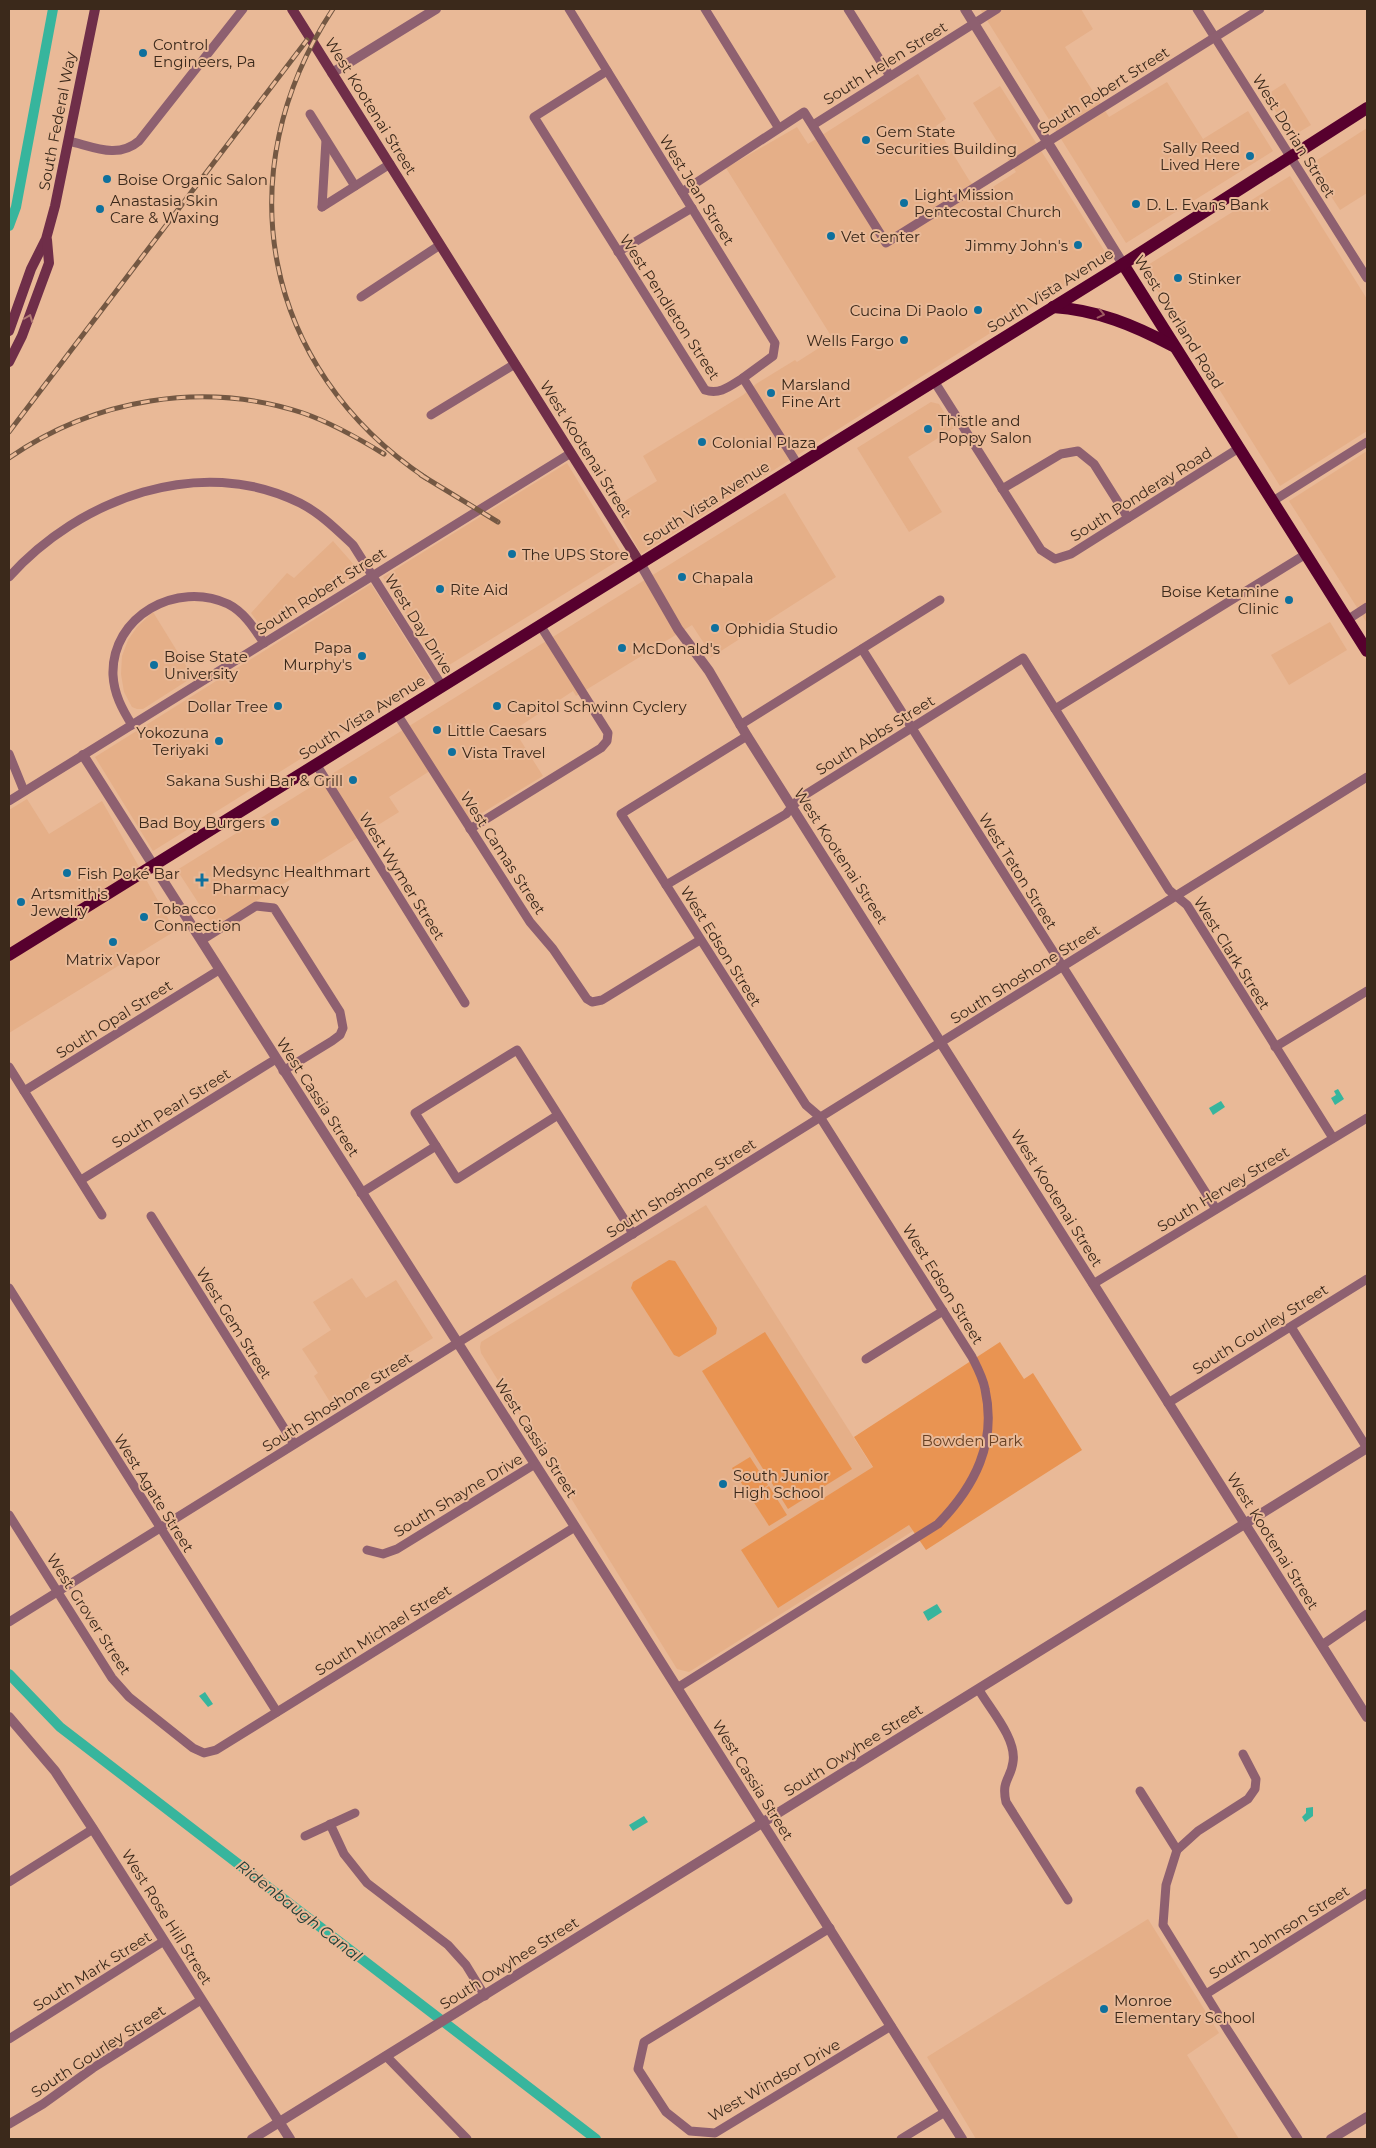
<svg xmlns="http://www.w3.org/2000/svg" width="1376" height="2148" font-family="Montserrat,sans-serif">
  <rect width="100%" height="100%" fill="#e9b997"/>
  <!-- built -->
  <g fill="#e5af88">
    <path d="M 980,9 L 1081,9 L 1093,29 L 1065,47 L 1109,117 L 1167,82 L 1203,139 L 1248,111 L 1273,151 L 1126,243 Z"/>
    <path d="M 918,74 L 946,119 L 936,126 L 969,180 L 982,194 L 1016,172 L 973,103 L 1000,86 L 1109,258 L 641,554 L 615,507 L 657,481 L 643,456 L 743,395 L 756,384 L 795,360 L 797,362 L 833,339 L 726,168 L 797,127 L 808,144 Z"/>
    <path d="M 1285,83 L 1311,125 L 1296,134 L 1288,132 L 1266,95 Z"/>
    <path d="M 1367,128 L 1367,193 L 1340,210 L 1312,167 L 1314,162 Z"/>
    <path d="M 1290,176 L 1367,299 L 1367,431 L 1280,486 L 1143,268 Z"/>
    <path d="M 931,402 L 939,404 L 954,428 L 908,457 L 942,512 L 909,532 L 857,448 Z"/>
    <path d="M 1367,451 L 1367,623 L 1289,501 Z"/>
    <path d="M 567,463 L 624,557 L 441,670 L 383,577 Z"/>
    <path d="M 785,493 L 836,577 L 710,658 L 711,654 L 692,625 L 576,696 L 573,691 L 514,730 L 543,776 L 469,821 L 436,767 L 389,797 L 399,812 L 214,927 L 177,870 Z"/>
    <path d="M 333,541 L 356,567 L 357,572 L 354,578 L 271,629 L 262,628 L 251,613 L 287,573 L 294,578 Z"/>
    <path d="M 371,584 L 430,678 L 153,851 L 95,757 Z"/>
    <path d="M 153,612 L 193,677 L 143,709 L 137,709 L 132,707 L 124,692 L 121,674 L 122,656 L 128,640 L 137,627 Z"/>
    <path d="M 1330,622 L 1347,650 L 1289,685 L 1271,655 Z"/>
    <path d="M 27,799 L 49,834 L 102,801 L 175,931 L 9,1033 L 9,810 Z"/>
    <path d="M 706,1205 L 913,1531 L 689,1672 L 677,1669 L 481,1353 L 480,1347 L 481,1342 Z"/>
    <path d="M 352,1278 L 366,1298 L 396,1280 L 433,1338 L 330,1402 L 314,1376 L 318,1373 L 302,1349 L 331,1330 L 313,1302 Z"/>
    <path d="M 1148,1919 L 1219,2033 L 1187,2055 L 1239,2139 L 976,2139 L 927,2057 Z"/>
  </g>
  <!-- green -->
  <g fill="#e99452">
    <path d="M 669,1260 L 675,1261 L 717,1328 L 716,1334 L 679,1357 L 674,1355 L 631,1288 L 633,1282 Z"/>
    <path d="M 765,1332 L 852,1469 L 788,1509 L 702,1371 Z"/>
    <path d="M 1000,1342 L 1024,1379 L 1033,1373 L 1082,1450 L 926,1550 L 909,1525 L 778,1608 L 741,1550 L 873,1467 L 854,1437 Z"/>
    <path d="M 750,1457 L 768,1485 L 750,1497 L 732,1468 Z"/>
    <path d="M 769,1486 L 787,1515 L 769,1526 L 751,1498 Z"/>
  </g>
  <!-- water -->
  <g fill="#37b59d">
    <path d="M 1338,1089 L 1344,1099 L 1335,1105 L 1331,1098 L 1336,1095 L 1334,1091 Z"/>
    <path d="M 1221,1101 L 1225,1107 L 1213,1115 L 1209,1108 Z"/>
    <path d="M 937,1604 L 942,1612 L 928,1621 L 923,1612 Z"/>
    <path d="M 205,1692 L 213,1704 L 208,1707 L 199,1696 Z"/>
    <path d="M 1313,1807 L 1313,1816 L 1305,1822 L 1302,1817 L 1306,1813 L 1306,1808 Z"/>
    <path d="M 644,1816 L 648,1822 L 633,1831 L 629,1825 Z"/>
  </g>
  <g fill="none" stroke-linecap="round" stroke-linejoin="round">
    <!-- canal -->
    <g stroke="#37b59d" stroke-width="10">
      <path d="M 9,226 L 16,207 L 53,9"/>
      <path d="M 9,1674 L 60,1727 L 596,2139"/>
    </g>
    <!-- minor -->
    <g stroke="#8e6070" stroke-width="9">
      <path d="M 569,9 L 775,343 L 773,356 L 743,378"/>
      <path d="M 705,9 L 778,127"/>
      <path d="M 848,9 L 890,76"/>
      <path d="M 1197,9 L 1367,278"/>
      <path d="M 607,71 L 534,117 L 705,390 C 720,395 730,386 743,378 L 798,465"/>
      <path d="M 310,114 L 355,186"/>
      <path d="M 813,125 L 997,9"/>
      <path d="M 69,141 C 94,147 118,159 139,141 L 243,9"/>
      <path d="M 682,192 L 804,112 L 886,243 L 1260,9"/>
      <path d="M 322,207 L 390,164"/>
      <path d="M 322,207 L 326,140"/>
      <path d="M 618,252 L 692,208"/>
      <path d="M 361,297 L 440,245"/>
      <path d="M 934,381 L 1041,550 L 1055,559 L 1071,554 L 1239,448"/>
      <path d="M 431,415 L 515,364"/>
      <path d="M 1002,489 L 1061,454 L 1078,451 L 1094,464 L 1128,518"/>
      <path d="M 1273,501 L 1367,442"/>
      <path d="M 9,577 C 79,499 200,453 300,503 C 320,513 337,530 353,545 L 442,686"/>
      <path d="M 1347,620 L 1367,607"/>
      <path d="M 862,649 L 1216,1209"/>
      <path d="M 1055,709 L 1306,554"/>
      <path d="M 397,714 L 530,922 L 553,949 L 587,999 L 592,1002 L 602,1000 L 700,940"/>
      <path d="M 132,725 C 122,709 114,694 113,675 C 111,616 177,580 228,604 C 244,612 254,628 264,643"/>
      <path d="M 740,725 L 940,600"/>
      <path d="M 9,754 L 24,791"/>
      <path d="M 316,764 L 465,1003"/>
      <path d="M 9,801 L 571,453"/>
      <path d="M 470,829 L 601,748 L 607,741 L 608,733 L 540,625"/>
      <path d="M 666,885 L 786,814 L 800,798 L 1023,658 L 1169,890 L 1187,905 L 1333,1138"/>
      <path d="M 202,940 L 256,906 L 274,908 L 340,1012 L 343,1028 L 340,1035 L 332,1041 L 283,1071"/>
      <path d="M 1275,1047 L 1367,991"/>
      <path d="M 9,1067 L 102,1215"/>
      <path d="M 24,1091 L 219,970"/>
      <path d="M 558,1115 L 457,1179 L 415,1113 L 517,1050 L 629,1227 L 633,1234"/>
      <path d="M 81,1180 L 276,1059"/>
      <path d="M 361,1193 L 436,1146"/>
      <path d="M 151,1216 L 294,1444"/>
      <path d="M 1093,1284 L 1367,1118"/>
      <path d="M 9,1288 L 277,1712"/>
      <path d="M 1291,1327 L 1367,1448"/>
      <path d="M 866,1359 L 943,1311"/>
      <path d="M 1168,1403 L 1367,1279"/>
      <path d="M 9,1515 L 112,1678 L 129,1697 L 193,1748 L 204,1753 L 216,1750 L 575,1527"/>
      <path d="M 367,1550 L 383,1554 L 397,1549 L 535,1464"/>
      <path d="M 9,1622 L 1367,777"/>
      <path d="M 1322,1645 L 1367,1614"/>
      <path d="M 677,1688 L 938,1524 C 975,1486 997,1443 985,1389 C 983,1378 977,1367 972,1357 L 820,1117 L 806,1105 L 621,814 L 747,736"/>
      <path d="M 979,1690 C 990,1709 1017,1739 1013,1762 C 1011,1779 1001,1780 1006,1802 L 1068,1900"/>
      <path d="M 1243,1754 L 1256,1779 L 1255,1789 L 1248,1799 L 1198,1831 L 1177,1850 L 1166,1885 L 1163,1925 L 1227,2029 L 1298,2139"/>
      <path d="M 1140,1791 L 1177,1850"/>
      <path d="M 330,1824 L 344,1854 L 367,1883 L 448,1945 L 466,1965 L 485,1996"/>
      <path d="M 305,1836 L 355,1813"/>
      <path d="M 9,1882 L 93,1829"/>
      <path d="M 830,1928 L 644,2042 L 638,2069 L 666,2112 L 690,2131 L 715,2133 L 891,2026"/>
      <path d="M 1206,1994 L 1367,1893"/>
      <path d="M 9,2039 L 164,1941"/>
      <path d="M 386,2056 L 467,2139"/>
      <path d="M 9,2124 L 43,2104 L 93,2068 L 201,2000"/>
      <path d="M 901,2139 L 945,2112"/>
    </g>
    <!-- tertiary -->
    <g stroke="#8e6070" stroke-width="10">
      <path d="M 965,9 L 1123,264"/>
      <path d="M 332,73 L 436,9"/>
      <path d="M 640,563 L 678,629 L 709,671 L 747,736 L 1367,1717"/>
      <path d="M 83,755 L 616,1591 L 962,2139"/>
      <path d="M 9,1717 L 55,1771 L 93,1829 L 290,2139"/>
      <path d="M 252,2139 L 1367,1448"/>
      <path d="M 1331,2139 L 1367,2117"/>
    </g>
    <!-- secondary -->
    <g stroke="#6f2e49" stroke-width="10">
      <path d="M 292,9 L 640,563"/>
      <path d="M 9,331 L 31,269 L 46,239 L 55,206 L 95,9"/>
      <path d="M 9,362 L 22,336 L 49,263 L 47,240"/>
    </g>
    <!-- primary -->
    <g stroke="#57002e" stroke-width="12">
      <path d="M 1123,264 L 1367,651"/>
      <path d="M 1053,307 C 1097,310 1134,325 1173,346"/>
      <path d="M 9,955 L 1123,264 L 1367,108"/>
    </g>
    <!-- rail casing -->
    <g stroke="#745843" stroke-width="5">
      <g id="rail">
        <path d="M 333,9 C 225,173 262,368 426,478"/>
        <path d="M 9,432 L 307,40"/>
        <path d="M 9,458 C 94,399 203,380 303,413 C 332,423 358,438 384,454"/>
        <path d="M 421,475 L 498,522"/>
      </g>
    </g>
    <!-- rail -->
    <use href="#rail" stroke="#e9b997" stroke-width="3" stroke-dasharray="9" stroke-linecap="butt"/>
  </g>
  <!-- one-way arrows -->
  <defs><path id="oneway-chevron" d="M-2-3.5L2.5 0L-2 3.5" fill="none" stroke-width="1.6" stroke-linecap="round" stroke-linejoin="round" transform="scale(1.25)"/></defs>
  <use stroke="#a05c62" href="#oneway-chevron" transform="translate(1101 314) rotate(13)"/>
  <use stroke="#b27a74" href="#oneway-chevron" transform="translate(29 318) rotate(-69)"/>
  <!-- markers -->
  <g fill="#0e709d" stroke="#e9b997" stroke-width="2">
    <circle cx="143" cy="53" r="5"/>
    <circle cx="866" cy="140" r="5"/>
    <circle cx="1250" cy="156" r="5"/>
    <circle cx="107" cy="179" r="5"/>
    <circle cx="904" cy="203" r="5"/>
    <circle cx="1136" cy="204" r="5"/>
    <circle cx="100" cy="209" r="5"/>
    <circle cx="831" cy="236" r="5"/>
    <circle cx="1078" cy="245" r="5"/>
    <circle cx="1178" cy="278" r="5"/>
    <circle cx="978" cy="310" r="5"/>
    <circle cx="904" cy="340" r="5"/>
    <circle cx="771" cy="393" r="5"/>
    <circle cx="928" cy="429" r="5"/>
    <circle cx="702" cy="442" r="5"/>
    <circle cx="512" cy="554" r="5"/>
    <circle cx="682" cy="577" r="5"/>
    <circle cx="440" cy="589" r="5"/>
    <circle cx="1289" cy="600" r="5"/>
    <circle cx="715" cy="628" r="5"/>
    <circle cx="622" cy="648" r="5"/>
    <circle cx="362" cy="656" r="5"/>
    <circle cx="154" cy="665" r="5"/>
    <circle cx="278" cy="706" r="5"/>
    <circle cx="497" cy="706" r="5"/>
    <circle cx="437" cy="730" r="5"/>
    <circle cx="219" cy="741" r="5"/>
    <circle cx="452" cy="752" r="5"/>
    <circle cx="353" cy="780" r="5"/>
    <circle cx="275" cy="822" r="5"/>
    <circle cx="67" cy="873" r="5"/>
    <path d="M199.5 872.5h5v5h5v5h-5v5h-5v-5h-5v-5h5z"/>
    <circle cx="21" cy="902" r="5"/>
    <circle cx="144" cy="917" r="5"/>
    <circle cx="113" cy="942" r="5"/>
    <circle cx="723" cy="1484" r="5"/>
    <circle cx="1104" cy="2009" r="5"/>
  </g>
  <g text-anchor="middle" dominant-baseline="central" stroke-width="4" stroke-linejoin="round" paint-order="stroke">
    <!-- poi labels -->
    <g font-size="15" fill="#3b291b" stroke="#e9b997" text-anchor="start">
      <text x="153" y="44">Control<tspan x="153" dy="17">Engineers, Pa</tspan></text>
      <text x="876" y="131">Gem State<tspan x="876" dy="17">Securities Building</tspan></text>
      <text x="1240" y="147" text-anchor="end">Sally Reed<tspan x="1240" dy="17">Lived Here</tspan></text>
      <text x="117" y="179">Boise Organic Salon</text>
      <text x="914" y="194">Light Mission<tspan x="914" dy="17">Pentecostal Church</tspan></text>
      <text x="110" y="200">Anastasia Skin<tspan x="110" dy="17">Care &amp; Waxing</tspan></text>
      <text x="1146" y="204">D. L. Evans Bank</text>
      <text x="841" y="236">Vet Center</text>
      <text x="1068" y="245" text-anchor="end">Jimmy John's</text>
      <text x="1188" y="278">Stinker</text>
      <text x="968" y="310" text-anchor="end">Cucina Di Paolo</text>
      <text x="894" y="340" text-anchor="end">Wells Fargo</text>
      <text x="781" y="384">Marsland<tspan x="781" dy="17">Fine Art</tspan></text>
      <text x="938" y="420">Thistle and<tspan x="938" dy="17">Poppy Salon</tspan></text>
      <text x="712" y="442">Colonial Plaza</text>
      <text x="522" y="554">The UPS Store</text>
      <text x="692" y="577">Chapala</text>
      <text x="450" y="589">Rite Aid</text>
      <text x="1279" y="591" text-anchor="end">Boise Ketamine<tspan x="1279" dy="17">Clinic</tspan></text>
      <text x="725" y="628">Ophidia Studio</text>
      <text x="352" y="647" text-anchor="end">Papa<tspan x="352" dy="17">Murphy's</tspan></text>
      <text x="632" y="648">McDonald's</text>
      <text x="164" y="656">Boise State<tspan x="164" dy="17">University</tspan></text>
      <text x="268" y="706" text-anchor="end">Dollar Tree</text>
      <text x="507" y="706">Capitol Schwinn Cyclery</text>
      <text x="447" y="730">Little Caesars</text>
      <text x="209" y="732" text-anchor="end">Yokozuna<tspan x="209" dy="17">Teriyaki</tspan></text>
      <text x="462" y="752">Vista Travel</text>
      <text x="343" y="780" text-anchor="end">Sakana Sushi Bar &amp; Grill</text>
      <text x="265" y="822" text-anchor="end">Bad Boy Burgers</text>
      <text x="212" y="871">Medsync Healthmart<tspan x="212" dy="17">Pharmacy</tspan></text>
      <text x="77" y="873">Fish Poké Bar</text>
      <text x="31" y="893">Artsmith's<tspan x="31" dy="17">Jewelry</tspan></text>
      <text x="154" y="908">Tobacco<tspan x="154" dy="17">Connection</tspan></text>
      <text x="113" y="959" text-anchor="middle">Matrix Vapor</text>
      <text x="733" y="1475">South Junior<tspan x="733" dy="17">High School</tspan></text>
      <text x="1114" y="2000">Monroe<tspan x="1114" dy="17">Elementary School</tspan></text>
    </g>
    <!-- street labels -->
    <g font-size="15" fill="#3b291b" stroke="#e9b997">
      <text transform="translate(885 63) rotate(-32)">South Helen Street</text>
      <text transform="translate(1104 90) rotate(-32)">South Robert Street</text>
      <text transform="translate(371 106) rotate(58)">West Kootenai Street</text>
      <text transform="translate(57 121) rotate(-79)">South Federal Way</text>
      <text transform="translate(1294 136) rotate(58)">West Dorian Street</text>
      <text transform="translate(697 190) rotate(58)">West Jean Street</text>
      <text transform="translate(1050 290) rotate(-32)">South Vista Avenue</text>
      <text transform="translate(670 307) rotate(57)">West Pendleton Street</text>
      <text transform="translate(1179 322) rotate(58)">West Overland Road</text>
      <text transform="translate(586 449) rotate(58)">West Kootenai Street</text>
      <text transform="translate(1141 494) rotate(-32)">South Ponderay Road</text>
      <text transform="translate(706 503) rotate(-32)">South Vista Avenue</text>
      <text transform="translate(321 591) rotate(-32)">South Robert Street</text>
      <text transform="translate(419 624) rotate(58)">West Day Drive</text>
      <text transform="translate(362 717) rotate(-32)">South Vista Avenue</text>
      <text transform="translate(875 735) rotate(-32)">South Abbs Street</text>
      <text transform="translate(503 853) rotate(57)">West Camas Street</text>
      <text transform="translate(841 856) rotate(57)">West Kootenai Street</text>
      <text transform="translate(1018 871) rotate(58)">West Teton Street</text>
      <text transform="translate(402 876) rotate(58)">West Wymer Street</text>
      <text transform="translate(721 946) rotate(58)">West Edson Street</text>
      <text transform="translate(1232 953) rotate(58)">West Clark Street</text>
      <text transform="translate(1025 974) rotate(-32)">South Shoshone Street</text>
      <text transform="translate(114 1019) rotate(-32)">South Opal Street</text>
      <text transform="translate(318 1097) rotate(57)">West Cassia Street</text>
      <text transform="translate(171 1108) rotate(-32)">South Pearl Street</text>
      <text transform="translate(681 1188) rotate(-32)">South Shoshone Street</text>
      <text transform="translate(1223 1189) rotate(-31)">South Hervey Street</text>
      <text transform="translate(1057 1198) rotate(58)">West Kootenai Street</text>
      <text transform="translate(943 1284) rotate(58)">West Edson Street</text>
      <text transform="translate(234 1323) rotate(58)">West Gem Street</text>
      <text transform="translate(1260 1329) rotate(-32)">South Gourley Street</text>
      <text transform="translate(337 1402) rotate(-32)">South Shoshone Street</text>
      <text transform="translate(536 1438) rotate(57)">West Cassia Street</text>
      <text transform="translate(154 1493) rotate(58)">West Agate Street</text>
      <text transform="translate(458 1495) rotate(-31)">South Shayne Drive</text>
      <text transform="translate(1273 1541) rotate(58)">West Kootenai Street</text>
      <text transform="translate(89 1614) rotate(57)">West Grover Street</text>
      <text transform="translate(383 1630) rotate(-32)">South Michael Street</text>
      <text transform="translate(853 1750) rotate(-32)">South Owyhee Street</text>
      <text transform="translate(753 1780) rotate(58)">West Cassia Street</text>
      <text transform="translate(167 1917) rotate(58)">West Rose Hill Street</text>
      <text transform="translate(1279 1932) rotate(-32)">South Johnson Street</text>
      <text transform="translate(509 1963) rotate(-32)">South Owyhee Street</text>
      <text transform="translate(92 1971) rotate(-32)">South Mark Street</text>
      <text transform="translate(98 2051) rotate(-33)">South Gourley Street</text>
      <text transform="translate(774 2080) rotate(-30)">West Windsor Drive</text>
    </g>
    <!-- park labels -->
    <g font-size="15" fill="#674023" stroke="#e9b997">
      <text x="972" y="1440">Bowden Park</text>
    </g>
    <!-- water labels -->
    <g font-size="16" font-style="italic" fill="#253f39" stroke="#e9b997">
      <text transform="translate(299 1911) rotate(38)">Ridenbaugh Canal</text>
    </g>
  </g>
  <!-- border -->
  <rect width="1376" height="2148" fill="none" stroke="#3b291b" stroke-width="20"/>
</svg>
